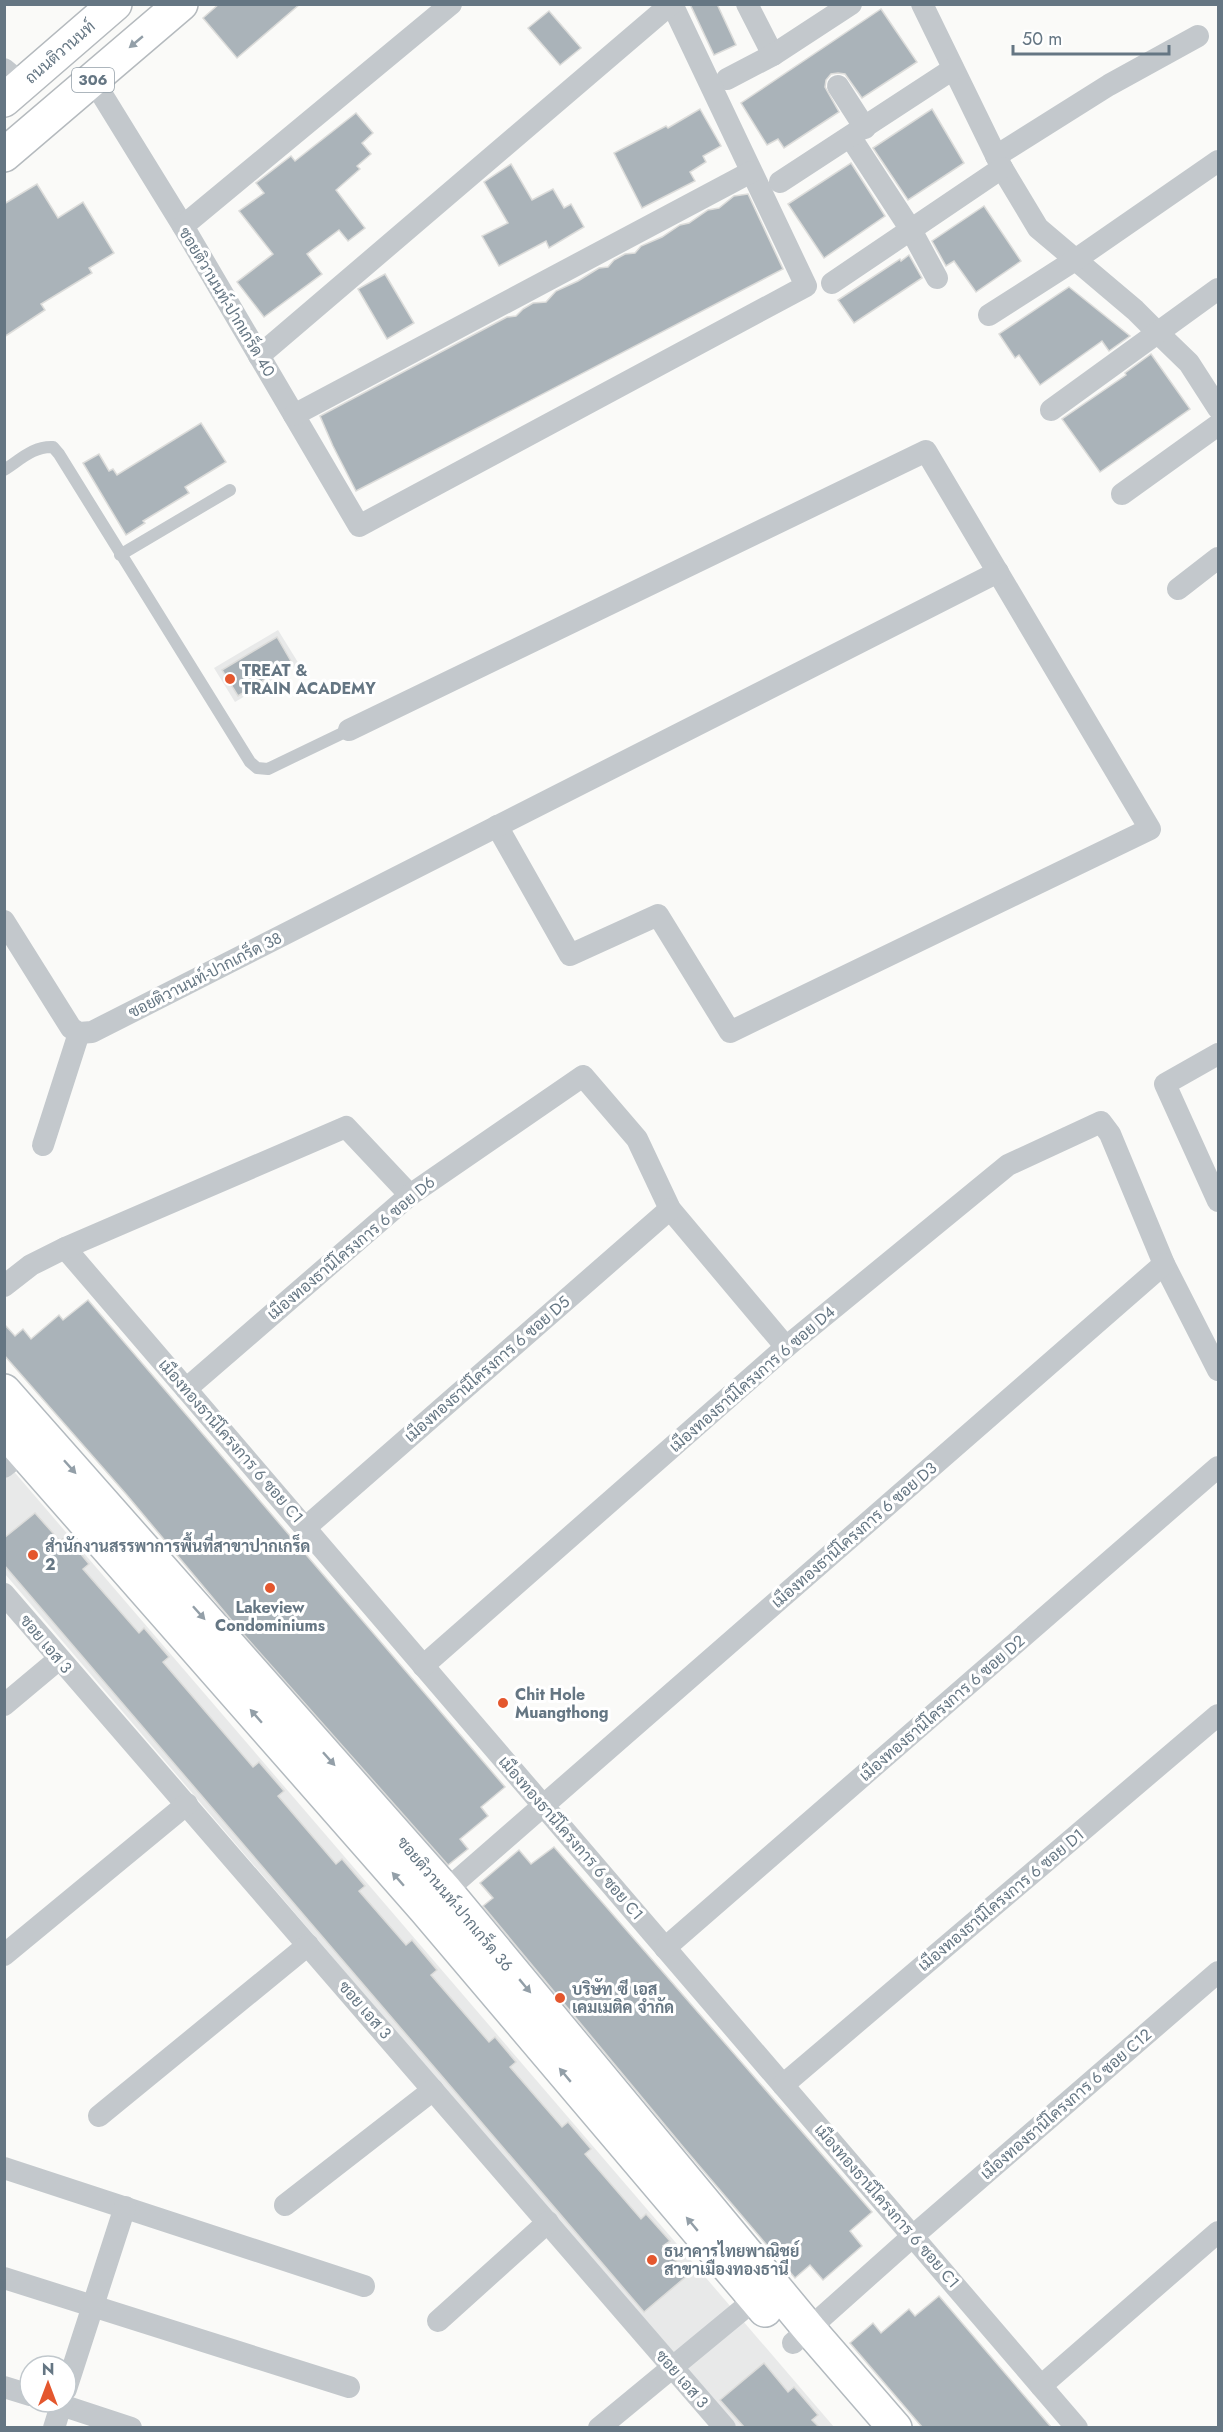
<svg xmlns="http://www.w3.org/2000/svg" width="1223" height="2432" font-family="Jost,Sarabun,sans-serif">
  <rect width="100%" height="100%" fill="#fafaf8"/>
  <!-- built -->
  <g fill="#e8e9e9">
    <path d="M 278,630 L 299,664 L 235,702 L 214,668 Z"/>
    <path d="M 4,1460 L 834,2427 L 734,2427 L 5,1574 Z"/>
  </g>
  <!-- building -->
  <g fill="#aab3b9" stroke="#dcdcda" stroke-width="1.5">
    <path d="M 219,4 L 300,4 L 237,58 L 203,18 Z"/>
    <path d="M 690,4 L 717,4 L 736,45 L 714,55 Z"/>
    <path d="M 881,9 L 917,62 L 862,98 L 845,74 L 838,73 L 831,74 L 826,80 L 825,87 L 839,112 L 784,148 L 778,139 L 767,145 L 741,103 Z"/>
    <path d="M 549,11 L 581,48 L 560,65 L 528,28 Z"/>
    <path d="M 700,109 L 721,146 L 703,156 L 706,162 L 690,172 L 695,181 L 642,208 L 614,153 L 666,126 L 668,128 Z"/>
    <path d="M 932,109 L 964,163 L 908,200 L 873,148 Z"/>
    <path d="M 356,113 L 373,133 L 362,143 L 371,154 L 357,166 L 360,169 L 336,190 L 365,228 L 348,241 L 339,230 L 307,254 L 322,274 L 264,317 L 237,282 L 273,254 L 239,211 L 264,193 L 256,183 L 291,156 L 295,161 Z"/>
    <path d="M 851,163 L 885,216 L 824,258 L 788,204 Z"/>
    <path d="M 511,164 L 532,200 L 553,189 L 564,208 L 571,204 L 584,227 L 549,248 L 546,241 L 499,266 L 482,236 L 508,223 L 484,182 Z"/>
    <path d="M 37,184 L 58,218 L 83,202 L 114,253 L 89,268 L 92,273 L 41,304 L 45,310 L 4,337 L 4,204 Z"/>
    <path d="M 748,194 L 783,269 L 356,491 L 333,446 L 320,416 L 507,317 L 516,316 L 523,309 L 533,303 L 546,302 L 556,291 L 578,281 L 599,268 L 608,267 L 614,260 L 625,254 L 635,253 L 641,246 L 662,237 L 680,225 L 689,223 L 708,210 L 719,208 L 734,196 Z"/>
    <path d="M 984,206 L 1021,261 L 976,292 L 954,261 L 946,266 L 932,241 Z"/>
    <path d="M 909,255 L 922,278 L 854,323 L 838,300 L 900,259 L 901,261 Z"/>
    <path d="M 385,274 L 414,323 L 387,339 L 358,289 Z"/>
    <path d="M 1069,287 L 1130,336 L 1109,351 L 1102,341 L 1040,385 L 1019,355 L 1015,358 L 999,334 Z"/>
    <path d="M 1151,354 L 1190,409 L 1100,472 L 1062,419 L 1126,375 L 1125,373 Z"/>
    <path d="M 201,423 L 226,462 L 185,487 L 189,493 L 143,521 L 145,523 L 126,535 L 83,463 L 99,454 L 109,471 L 113,469 L 117,475 Z"/>
    <path d="M 277,637 L 292,663 L 238,696 L 222,670 Z"/>
    <path d="M 88,1300 L 505,1787 L 481,1807 L 488,1816 L 460,1839 L 468,1849 L 448,1865 L 238,1628 L 126,1494 L 4,1355 L 4,1324 L 15,1336 L 23,1329 L 31,1339 L 59,1315 L 63,1320 Z"/>
    <path d="M 35,1513 L 60,1541 L 66,1536 L 89,1564 L 83,1569 L 139,1633 L 144,1628 L 169,1657 L 163,1662 L 253,1767 L 259,1762 L 284,1791 L 278,1796 L 336,1864 L 342,1859 L 365,1886 L 359,1891 L 406,1945 L 412,1940 L 437,1970 L 431,1975 L 489,2042 L 495,2037 L 516,2062 L 510,2067 L 562,2127 L 568,2122 L 591,2149 L 585,2154 L 641,2219 L 646,2214 L 670,2241 L 663,2246 L 688,2275 L 644,2312 L 4,1565 L 4,1538 Z"/>
    <path d="M 554,1847 L 872,2212 L 850,2231 L 862,2246 L 823,2280 L 810,2265 L 795,2278 L 684,2148 L 483,1906 L 493,1898 L 480,1883 L 519,1850 L 531,1864 Z"/>
    <path d="M 939,2296 L 1051,2427 L 922,2427 L 850,2343 L 873,2323 L 881,2333 L 909,2309 L 915,2316 Z"/>
    <path d="M 764,2363 L 788,2392 L 794,2387 L 818,2415 L 812,2420 L 819,2427 L 744,2427 L 720,2400 Z"/>
  </g>
  <g fill="none" stroke-linecap="round" stroke-linejoin="round">
    <!-- secondary casing -->
    <g stroke="#b3babf" stroke-width="36">
      <g id="secondary">
        <path d="M 4,1391 L 446,1891 L 810,2330 L 895,2428"/>
        <path d="M 4,1430 L 425,1909 L 765,2310"/>
      </g>
    </g>
    <!-- primary casing -->
    <g stroke="#b5babe" stroke-width="36">
      <g id="primary">
        <path d="M 4,100 L 115,4"/>
        <path d="M 4,155 L 181,4"/>
      </g>
    </g>
    <!-- lane -->
    <g stroke="#c3c8cc" stroke-width="12">
      <path d="M 4,470 C 20,460 33,446 53,447 L 59,454 L 250,762 L 257,768 L 268,769 L 349,730"/>
      <path d="M 120,555 L 230,490"/>
    </g>
    <!-- street -->
    <g stroke="#c3c8cc" stroke-width="22">
      <path d="M 747,4 L 773,55"/>
      <path d="M 922,4 L 1002,168 L 1038,228 L 1135,310 L 1157,332 L 1189,363 L 1218,408"/>
      <path d="M 4,69 L 22,84"/>
      <path d="M 727,79 L 773,55 L 851,4"/>
      <path d="M 93,80 L 183,226 L 359,526 L 806,286 L 672,4"/>
      <path d="M 838,86 L 865,128"/>
      <path d="M 851,138 L 911,230 L 937,278"/>
      <path d="M 996,156 L 1109,85 L 1198,36"/>
      <path d="M 780,182 L 953,69"/>
      <path d="M 183,226 L 451,4"/>
      <path d="M 832,283 L 1002,168"/>
      <path d="M 989,315 L 1075,260 L 1218,161"/>
      <path d="M 259,356 L 671,4"/>
      <path d="M 1051,410 L 1218,289"/>
      <path d="M 294,415 L 751,172"/>
      <path d="M 1122,494 L 1218,425"/>
      <path d="M 1178,589 L 1218,558"/>
      <path d="M 349,730 L 926,451 L 1150,829 L 730,1032 L 658,915 L 570,955 L 497,826"/>
      <path d="M 4,921 L 71,1028 L 79,1033 L 92,1032 L 998,572"/>
      <path d="M 1218,1054 L 1165,1084 L 1218,1201"/>
      <path d="M 43,1145 L 79,1033"/>
      <path d="M 65,1248 L 1077,2428"/>
      <path d="M 4,1286 L 31,1265 L 65,1248 L 346,1127 L 410,1195"/>
      <path d="M 186,1389 L 410,1195 L 583,1076 L 637,1139 L 670,1209 L 786,1347"/>
      <path d="M 4,1467 L 35,1442"/>
      <path d="M 305,1528 L 670,1209"/>
      <path d="M 4,1594 L 725,2428"/>
      <path d="M 423,1666 L 786,1347 L 1008,1165 L 1101,1122 L 1110,1134 L 1164,1264 L 1218,1370"/>
      <path d="M 4,1705 L 59,1659"/>
      <path d="M 435,1900 L 1164,1264"/>
      <path d="M 665,1948 L 1218,1467"/>
      <path d="M 4,1955 L 187,1804"/>
      <path d="M 783,2085 L 1218,1715"/>
      <path d="M 99,2116 L 308,1945"/>
      <path d="M 4,2168 L 364,2286"/>
      <path d="M 285,2205 L 433,2090"/>
      <path d="M 4,2278 L 349,2387"/>
      <path d="M 438,2321 L 548,2222"/>
      <path d="M 793,2343 L 913,2236 L 1218,1972"/>
      <path d="M 1041,2386 L 1218,2232"/>
      <path d="M 4,2387 L 30,2395"/>
      <path d="M 66,2389 L 125,2207"/>
      <path d="M 52,2402 L 131,2428"/>
      <path d="M 54,2428 L 62,2402"/>
      <path d="M 599,2428 L 765,2291"/>
    </g>
    <!-- secondary -->
    <use href="#secondary" stroke="#fff" stroke-width="33"/>
    <!-- primary -->
    <use href="#primary" stroke="#fff" stroke-width="33"/>
  </g>
  <!-- one-way arrows -->
  <defs><path id="oneway-solid" d="M-6-.8H1V-3.2L6.5 0L1 3.2V.8H-6Z" transform="scale(1.5)"/></defs>
  <g fill="#939fa8">
    <use href="#oneway-solid" transform="translate(136 42) rotate(140)"/>
    <use href="#oneway-solid" transform="translate(70 1467) rotate(48)"/>
    <use href="#oneway-solid" transform="translate(199 1613) rotate(48)"/>
    <use href="#oneway-solid" transform="translate(256 1716) rotate(-131)"/>
    <use href="#oneway-solid" transform="translate(329 1759) rotate(48)"/>
    <use href="#oneway-solid" transform="translate(398 1879) rotate(-131)"/>
    <use href="#oneway-solid" transform="translate(525 1986) rotate(50)"/>
    <use href="#oneway-solid" transform="translate(565 2075) rotate(-130)"/>
    <use href="#oneway-solid" transform="translate(692 2224) rotate(-130)"/>
  </g>
  <!-- markers -->
  <g fill="#e4572e" stroke="#fff" stroke-width="2">
    <circle cx="230" cy="679" r="6"/>
    <circle cx="33" cy="1555" r="6"/>
    <circle cx="270" cy="1588" r="6"/>
    <circle cx="503" cy="1703" r="6"/>
    <circle cx="560" cy="1998" r="6"/>
    <circle cx="652" cy="2260" r="6"/>
  </g>
  <g text-anchor="middle" dominant-baseline="central" stroke-width="6" stroke-linejoin="round" paint-order="stroke">
    <!-- shield labels -->
    <rect fill="#fff" stroke="#939fa8" stroke-width="1.5" x="72" y="68" width="42" height="24" rx="4.5"/>
    <g font-size="15" font-weight="bold" fill="#657683">
      <text x="93" y="80">306</text>
    </g>
    <!-- street labels -->
    <g font-size="16" fill="#657683" stroke="#fff">
      <text transform="translate(60 52) rotate(-41)">ถนนติวานนท์</text>
      <text transform="translate(227 302) rotate(59)">ซอยติวานนท์-ปากเกร็ด 40</text>
      <text transform="translate(205 975) rotate(-27)">ซอยติวานนท์-ปากเกร็ด 38</text>
      <text transform="translate(351 1248) rotate(-40)">เมืองทองธานีโครงการ 6 ซอย D6</text>
      <text transform="translate(487 1369) rotate(-41)">เมืองทองธานีโครงการ 6 ซอย D5</text>
      <text transform="translate(752 1379) rotate(-41)">เมืองทองธานีโครงการ 6 ซอย D4</text>
      <text transform="translate(231 1441) rotate(49)">เมืองทองธานีโครงการ 6 ซอย C1</text>
      <text transform="translate(854 1535) rotate(-41)">เมืองทองธานีโครงการ 6 ซอย D3</text>
      <text transform="translate(46 1644) rotate(50)">ซอย เอส 3</text>
      <text transform="translate(942 1708) rotate(-41)">เมืองทองธานีโครงการ 6 ซอย D2</text>
      <text transform="translate(571 1838) rotate(49)">เมืองทองธานีโครงการ 6 ซอย C1</text>
      <text transform="translate(1001 1900) rotate(-40)">เมืองทองธานีโครงการ 6 ซอย D1</text>
      <text transform="translate(455 1904) rotate(50)">ซอยติวานนท์-ปากเกร็ด 36</text>
      <text transform="translate(365 2010) rotate(49)">ซอย เอส 3</text>
      <text transform="translate(1066 2104) rotate(-41)">เมืองทองธานีโครงการ 6 ซอย C12</text>
      <text transform="translate(887 2206) rotate(49)">เมืองทองธานีโครงการ 6 ซอย C1</text>
      <text transform="translate(682 2379) rotate(49)">ซอย เอส 3</text>
    </g>
    <!-- poi labels -->
    <g font-size="16" font-weight="bold" fill="#657683" stroke="#fff" text-anchor="start">
      <text x="242" y="670">TREAT &amp;<tspan x="242" dy="18">TRAIN ACADEMY</tspan></text>
      <text x="45" y="1546">สำนักงานสรรพาการพื้นที่สาขาปากเกร็ด<tspan x="45" dy="18">2</tspan></text>
      <text x="270" y="1607" text-anchor="middle">Lakeview<tspan x="270" dy="18">Condominiums</tspan></text>
      <text x="515" y="1694">Chit Hole<tspan x="515" dy="18">Muangthong</tspan></text>
      <text x="572" y="1989">บริษัท ซี เอส<tspan x="572" dy="18">เคมเมติค จำกัด</tspan></text>
      <text x="664" y="2251">ธนาคารไทยพาณิชย์<tspan x="664" dy="18">สาขาเมืองทองธานี</tspan></text>
    </g>
  </g>
  <!-- border -->
  <rect width="1223" height="2432" fill="none" stroke="#657683" stroke-width="12"/>
  <!-- north arrow -->
  <g transform="translate(48 2384)"><circle r="28" fill="#ffffff" stroke="#c1c8cd" stroke-width="1.5"/>
  <path d="M0-4.5L10 22L0 15L-10 22Z" fill="#e4572e"/>
  <text y="-9" font-size="16" font-weight="bold" text-anchor="middle" fill="#657683">N</text>
  </g>
  <!-- scale -->
  <path d="M1013 45v9h156v-9" fill="none" stroke="#657683" stroke-width="3"/>
  <text x="1022" y="45" font-size="18" fill="#657683" stroke="#ffffff" stroke-width="4.5" paint-order="stroke">50 m</text>
</svg>
